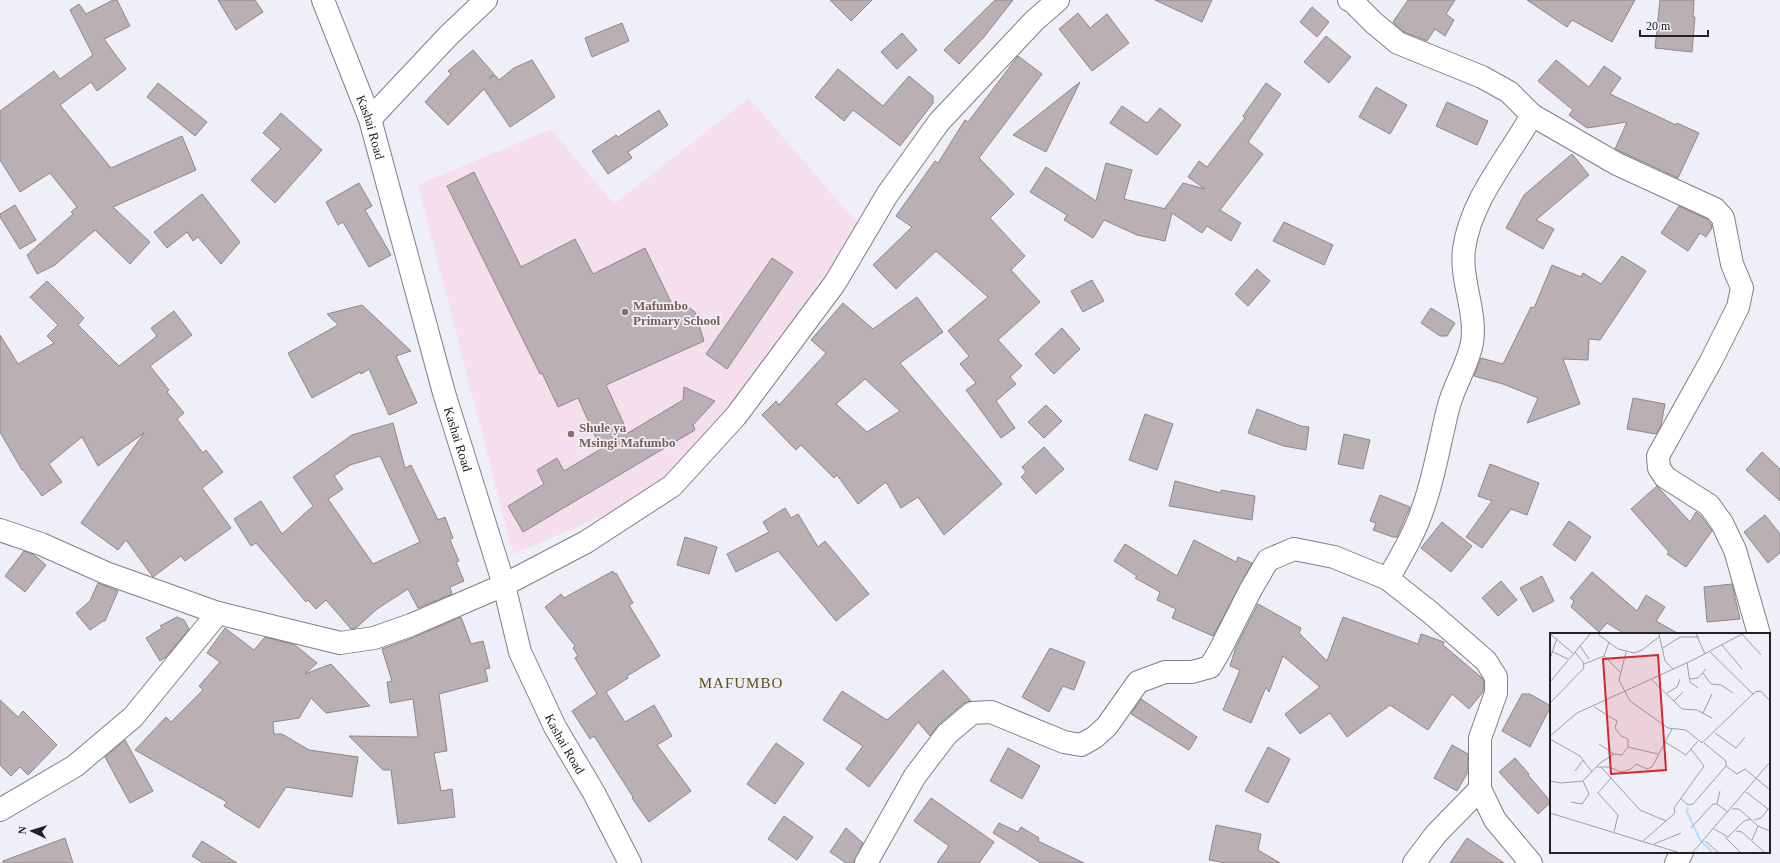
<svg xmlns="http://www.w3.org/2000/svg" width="1780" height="863" font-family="'Times New Roman',serif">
  <rect width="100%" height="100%" fill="#efeffa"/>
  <!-- education -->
  <path fill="#f6dfec" d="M 749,98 L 858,224 L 742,400 L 671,488 L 513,554 L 418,185 L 551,129 L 614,204 Z"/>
  <!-- building -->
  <g fill="#baafb2" stroke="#908588" fill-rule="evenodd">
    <path d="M 113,0 L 117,0 L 130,26 L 104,39 L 126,69 L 97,91 L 91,82 L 60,105 L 111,168 L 182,136 L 196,170 L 113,207 L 150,242 L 130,264 L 95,230 L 55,265 L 37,274 L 27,255 L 73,214 L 71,212 L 77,207 L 50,173 L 20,192 L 0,160 L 0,111 L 54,71 L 60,79 L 93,55 L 70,10 L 79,4 L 86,14 Z"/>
    <path d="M 218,0 L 255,0 L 263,12 L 236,30 Z"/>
    <path d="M 830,0 L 872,0 L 851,21 Z"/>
    <path d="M 995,0 L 1013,0 L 984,37 L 959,64 L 944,50 Z"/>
    <path d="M 1155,0 L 1212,0 L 1202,22 Z"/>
    <path d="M 1408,0 L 1455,0 L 1446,14 L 1454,20 L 1445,36 L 1435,29 L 1427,41 L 1404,32 L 1393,22 Z"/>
    <path d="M 1527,0 L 1635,0 L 1612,42 L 1572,20 L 1567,27 Z"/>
    <path d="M 1660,0 L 1694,0 L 1693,17 L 1695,17 L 1692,52 L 1655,48 Z"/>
    <path d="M 1312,7 L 1329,22 L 1317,37 L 1300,22 Z"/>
    <path d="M 1078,13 L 1090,28 L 1107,14 L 1129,43 L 1092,71 L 1059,29 Z"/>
    <path d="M 622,23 L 629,41 L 592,57 L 585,38 Z"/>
    <path d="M 902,33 L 917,50 L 897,69 L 881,52 Z"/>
    <path d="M 1326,36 L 1351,57 L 1329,83 L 1304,62 Z"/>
    <path d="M 473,50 L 494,74 L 489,78 L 495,75 L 499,80 L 514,68 L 532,60 L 555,97 L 510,127 L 484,89 L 448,125 L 425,102 L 451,74 L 448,71 Z"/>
    <path d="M 1018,56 L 1042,74 L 979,158 L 1014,194 L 990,218 L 1025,256 L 1011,270 L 1040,302 L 998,340 L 1022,366 L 1010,377 L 1016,384 L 996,401 L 1015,428 L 1001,438 L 966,390 L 976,383 L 960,364 L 969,356 L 948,331 L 988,297 L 936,251 L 896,289 L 873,265 L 912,227 L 896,216 L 935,161 L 938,163 L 965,120 L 968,122 Z"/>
    <path d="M 1556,60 L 1589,87 L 1604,66 L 1621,78 L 1610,94 L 1676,125 L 1677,123 L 1699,133 L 1678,178 L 1615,149 L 1627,122 L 1587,128 L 1569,115 L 1573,110 L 1538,81 Z"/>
    <path d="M 838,69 L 883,106 L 909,76 L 933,96 L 933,103 L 900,146 L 853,110 L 844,121 L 815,97 Z"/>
    <path d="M 1080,82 L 1046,152 L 1013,135 Z"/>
    <path d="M 158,83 L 207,122 L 195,136 L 147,97 Z"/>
    <path d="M 1266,83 L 1281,94 L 1248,142 L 1263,154 L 1220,210 L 1241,223 L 1231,241 L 1207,226 L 1202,233 L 1172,213 L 1165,241 L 1137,235 L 1104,220 L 1093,238 L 1064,220 L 1067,215 L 1030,192 L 1046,167 L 1096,201 L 1106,163 L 1132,170 L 1124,199 L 1166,209 L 1165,208 L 1183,183 L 1205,189 L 1188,177 L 1199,161 L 1207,167 L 1245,118 L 1243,116 Z"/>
    <path d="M 1376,87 L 1407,105 L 1390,134 L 1359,117 Z"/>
    <path d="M 1447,102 L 1488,121 L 1477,145 L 1436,126 Z"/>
    <path d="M 1122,106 L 1147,123 L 1160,108 L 1181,125 L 1157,155 L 1110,123 Z"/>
    <path d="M 659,110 L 668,125 L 628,152 L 632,158 L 608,174 L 592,151 L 616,135 L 618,137 Z"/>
    <path d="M 281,113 L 322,150 L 275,203 L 251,180 L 281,149 L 263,133 Z"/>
    <path d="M 1572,154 L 1589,175 L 1536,220 L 1554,229 L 1543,249 L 1506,228 L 1524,195 Z"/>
    <path d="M 474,172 L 521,267 L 575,239 L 593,274 L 645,248 L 673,306 L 688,307 L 695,312 L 704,341 L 606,385 L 628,433 L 683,400 L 684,387 L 715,401 L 693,425 L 695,430 L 523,532 L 508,506 L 544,484 L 537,470 L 557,458 L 564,471 L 601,449 L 578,398 L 558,407 L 542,373 L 540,374 L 447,186 Z"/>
    <path d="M 359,183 L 372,206 L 365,210 L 391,255 L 369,267 L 343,222 L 338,225 L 326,202 Z"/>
    <path d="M 202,194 L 240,242 L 221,264 L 198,237 L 193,241 L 187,232 L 167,248 L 154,232 Z"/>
    <path d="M 15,205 L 36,240 L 20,249 L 0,217 L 0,214 Z"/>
    <path d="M 1679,206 L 1707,219 L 1711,224 L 1712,228 L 1706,237 L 1700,233 L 1688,251 L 1661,233 Z"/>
    <path d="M 1284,222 L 1333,245 L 1324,265 L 1273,241 Z"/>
    <path d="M 1622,256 L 1646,271 L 1600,340 L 1589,339 L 1588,360 L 1563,359 L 1580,404 L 1527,423 L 1538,398 L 1503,384 L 1474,376 L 1481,358 L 1503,364 L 1531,307 L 1534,308 L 1552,265 L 1581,277 L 1583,273 L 1601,284 Z"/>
    <path d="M 772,258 L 793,272 L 727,369 L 706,354 Z"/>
    <path d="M 1257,269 L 1270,281 L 1248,306 L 1235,294 Z"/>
    <path d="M 1092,280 L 1104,301 L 1083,312 L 1071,291 Z"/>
    <path d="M 47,281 L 84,318 L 78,325 L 119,366 L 157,336 L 151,328 L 174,311 L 192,335 L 150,366 L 169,390 L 167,392 L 184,413 L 177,419 L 203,453 L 206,450 L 223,472 L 202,488 L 231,528 L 185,561 L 181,556 L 153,577 L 126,540 L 118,550 L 81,523 L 144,433 L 98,466 L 82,437 L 49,464 L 62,482 L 42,496 L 23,470 L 22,470 L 0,432 L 0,335 L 18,364 L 54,343 L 47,336 L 58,325 L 30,297 Z"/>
    <path d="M 917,297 L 943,332 L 900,363 L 1002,484 L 944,535 L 918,497 L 901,508 L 886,482 L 858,504 L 837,475 L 834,478 L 801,445 L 796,450 L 762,415 L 776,401 L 779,405 L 826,353 L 811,340 L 843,303 L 873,329 ZM 865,379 L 900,411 L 867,432 L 836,404 Z"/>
    <path d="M 362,305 L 411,351 L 396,356 L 417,403 L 389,415 L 369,369 L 361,374 L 360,372 L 312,398 L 288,353 L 338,325 L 327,314 Z"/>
    <path d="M 1431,308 L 1455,323 L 1447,336 L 1440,336 L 1421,323 Z"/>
    <path d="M 1062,328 L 1080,349 L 1054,374 L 1035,354 Z"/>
    <path d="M 1633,398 L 1665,404 L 1661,425 L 1656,434 L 1627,429 Z"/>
    <path d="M 1046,405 L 1062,421 L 1044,438 L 1028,422 Z"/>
    <path d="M 1257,409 L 1301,426 L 1309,427 L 1306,450 L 1284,446 L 1248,433 Z"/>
    <path d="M 1145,414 L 1173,424 L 1157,470 L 1129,460 Z"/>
    <path d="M 393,423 L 405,468 L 411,465 L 438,520 L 445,517 L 453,538 L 450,540 L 459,561 L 456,562 L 464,581 L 450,587 L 452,594 L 418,608 L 408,589 L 377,609 L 356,628 L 351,629 L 326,600 L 316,609 L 308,600 L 306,602 L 256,543 L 251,546 L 234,519 L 261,501 L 282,534 L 313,506 L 293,477 L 352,435 ZM 380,456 L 420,542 L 373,564 L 328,499 L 343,489 L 334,476 L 350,465 Z"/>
    <path d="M 1344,434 L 1370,440 L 1363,469 L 1338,464 Z"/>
    <path d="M 1044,447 L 1064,469 L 1036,494 L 1021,477 L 1026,472 L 1022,467 Z"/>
    <path d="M 1762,452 L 1780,469 L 1780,501 L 1746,470 Z"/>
    <path d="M 1490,464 L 1539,483 L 1527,515 L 1511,509 L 1482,548 L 1466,537 L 1492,501 L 1478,496 Z"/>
    <path d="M 1175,481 L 1221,493 L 1221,490 L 1255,496 L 1252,520 L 1169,506 Z"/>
    <path d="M 1657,486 L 1690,522 L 1696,512 L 1701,516 L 1712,531 L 1686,567 L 1667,554 L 1669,552 L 1631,509 Z"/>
    <path d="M 1380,495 L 1410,507 L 1397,537 L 1393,537 L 1373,530 L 1376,523 L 1370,521 Z"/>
    <path d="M 785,508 L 791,518 L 798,514 L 818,547 L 825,541 L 869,594 L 836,621 L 778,551 L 736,572 L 727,554 L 769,532 L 763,522 Z"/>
    <path d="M 1765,515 L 1780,534 L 1780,553 L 1768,563 L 1744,532 Z"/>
    <path d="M 1569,521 L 1591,537 L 1575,561 L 1553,545 Z"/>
    <path d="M 1442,522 L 1472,546 L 1451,572 L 1421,548 Z"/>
    <path d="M 685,537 L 717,547 L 709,574 L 677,565 Z"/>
    <path d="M 1194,540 L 1236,562 L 1238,557 L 1252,563 L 1213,636 L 1172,618 L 1176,609 L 1157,600 L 1160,592 L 1135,578 L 1137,576 L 1114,561 L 1125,544 L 1177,576 Z"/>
    <path d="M 24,551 L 33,554 L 46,565 L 25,592 L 5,576 Z"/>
    <path d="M 613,571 L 614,574 L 616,573 L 633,603 L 629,605 L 660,656 L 627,676 L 628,678 L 606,692 L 625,722 L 654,705 L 672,736 L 657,745 L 691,791 L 649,822 L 632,798 L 633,797 L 594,736 L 590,739 L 572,711 L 597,694 L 575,658 L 578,656 L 573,648 L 575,646 L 545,607 L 561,594 L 564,598 Z"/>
    <path d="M 1592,572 L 1637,611 L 1646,595 L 1665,607 L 1656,621 L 1679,634 L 1625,634 L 1607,623 L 1599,632 L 1571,607 L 1574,601 L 1570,598 Z"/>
    <path d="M 1542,576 L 1554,601 L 1533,612 L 1520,588 Z"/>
    <path d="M 1501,581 L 1517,600 L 1498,616 L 1482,598 Z"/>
    <path d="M 98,583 L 118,591 L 105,621 L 103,621 L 90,630 L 76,613 L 90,601 Z"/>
    <path d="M 1732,584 L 1740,619 L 1707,622 L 1704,587 Z"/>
    <path d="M 1258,604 L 1301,628 L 1299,633 L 1327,661 L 1343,617 L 1418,644 L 1421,634 L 1444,642 L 1443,645 L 1482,678 L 1484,681 L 1483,692 L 1469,709 L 1452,694 L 1428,730 L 1390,705 L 1347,737 L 1330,713 L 1300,734 L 1285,714 L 1320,687 L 1283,656 L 1269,692 L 1266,687 L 1251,723 L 1223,710 L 1240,670 L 1230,666 L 1236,647 Z"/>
    <path d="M 177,617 L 184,620 L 189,629 L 166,657 L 160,661 L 146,638 L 162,628 L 160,626 Z"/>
    <path d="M 461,617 L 471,644 L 483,641 L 490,668 L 485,669 L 488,681 L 439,694 L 447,751 L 434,753 L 441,791 L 452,789 L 455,817 L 398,824 L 391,770 L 383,770 L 349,736 L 418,737 L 413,699 L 390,703 L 387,682 L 392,681 L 382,649 L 415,637 Z"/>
    <path d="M 225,628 L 254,650 L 265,637 L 295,645 L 317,663 L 305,674 L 331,664 L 370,706 L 326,713 L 311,698 L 299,718 L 273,722 L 274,734 L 282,734 L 309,750 L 358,757 L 352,797 L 286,787 L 259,828 L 224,806 L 227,802 L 135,750 L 166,717 L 171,722 L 203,690 L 199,686 L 220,662 L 207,653 Z"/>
    <path d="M 1050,648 L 1085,662 L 1074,690 L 1063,686 L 1049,712 L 1022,697 Z"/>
    <path d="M 943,670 L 971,701 L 964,703 L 939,724 L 930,736 L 918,722 L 869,787 L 846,769 L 863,746 L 823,720 L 842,691 L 887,720 Z"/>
    <path d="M 1522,694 L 1530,694 L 1551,706 L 1530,747 L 1502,731 Z"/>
    <path d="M 1141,699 L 1197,737 L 1189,750 L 1131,714 Z"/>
    <path d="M 0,700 L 18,717 L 23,711 L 57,745 L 28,775 L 20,767 L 11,776 L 0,765 Z"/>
    <path d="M 125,740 L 153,791 L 130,803 L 105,757 Z"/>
    <path d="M 776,743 L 804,763 L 775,804 L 747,784 Z"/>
    <path d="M 1452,745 L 1468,754 L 1468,772 L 1457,791 L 1434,778 Z"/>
    <path d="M 1268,747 L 1290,759 L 1268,803 L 1245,791 Z"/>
    <path d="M 1008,748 L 1040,766 L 1022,799 L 990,781 Z"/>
    <path d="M 1515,758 L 1529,774 L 1528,775 L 1551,802 L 1538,814 L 1499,772 Z"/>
    <path d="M 931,798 L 994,842 L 979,863 L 937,863 L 949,846 L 914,821 Z"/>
    <path d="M 784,816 L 813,837 L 797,860 L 768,839 Z"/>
    <path d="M 999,823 L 1018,832 L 1021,827 L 1039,838 L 1038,841 L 1084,863 L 1041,863 L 993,833 Z"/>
    <path d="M 1216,825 L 1261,834 L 1258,850 L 1280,863 L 1226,863 L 1209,860 Z"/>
    <path d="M 846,828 L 863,843 L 854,863 L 846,863 L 830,852 Z"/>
    <path d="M 65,838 L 73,863 L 3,863 L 3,861 Z"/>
    <path d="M 1467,838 L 1504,863 L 1450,863 Z"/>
    <path d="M 202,841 L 237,863 L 203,863 L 192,856 Z"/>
  </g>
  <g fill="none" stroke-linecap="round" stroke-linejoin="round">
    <!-- minor casing -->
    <g stroke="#7f7f88" stroke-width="24">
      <g id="minor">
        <path id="s1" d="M 323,0 L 370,119 L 444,393 L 504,585 L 520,652 L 555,727 L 594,793 L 630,863"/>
        <path d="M 1349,0 L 1353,2 L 1374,23 L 1398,43 L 1482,77 L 1509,92 L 1532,115 L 1617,164 L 1715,209 L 1723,218 L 1732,264 L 1742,288 L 1738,307 L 1711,361 L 1658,456 L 1659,468 L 1665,477 L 1709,505 L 1722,523 L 1735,550 L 1759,634"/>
        <path d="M 370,119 L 449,35 L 486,0"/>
        <path d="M 0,530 L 41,544 L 106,573 L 218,613 L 340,643 L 374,638 L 411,625 L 504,585 L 586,542 L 672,486 L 736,416 L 835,283 L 887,195 L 939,122 L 1034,21 L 1058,0"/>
        <path d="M 1388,579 C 1401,556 1415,533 1423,508 C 1435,475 1440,439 1449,405 C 1455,384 1468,364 1472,343 C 1477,312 1460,280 1464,249 C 1471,199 1508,158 1532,115"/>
        <path d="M 0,810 L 75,766 L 133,717 L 218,613"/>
        <path d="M 866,863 L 915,776 L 947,734 L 972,713 L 991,712 L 1064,742 L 1081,745 L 1095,737 L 1107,726 L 1138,682 L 1165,672 L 1192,672 L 1210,667 L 1219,652 L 1251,589 L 1268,560 L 1294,549 L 1334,557 L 1388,579 L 1431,613 L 1486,661 L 1496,677 L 1496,693 L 1480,738 L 1480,789 L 1495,820 L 1531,863"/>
        <path d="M 1414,863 L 1436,834 L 1480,789"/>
        <path d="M 1676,863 L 1682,852"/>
      </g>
    </g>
    <!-- minor -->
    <use href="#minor" stroke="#fff" stroke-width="22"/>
  </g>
  <!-- markers -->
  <g fill="#8d6e63" stroke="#efeffa" stroke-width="1.5">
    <circle cx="625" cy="312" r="4"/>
    <circle cx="571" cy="434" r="4"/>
  </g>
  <g text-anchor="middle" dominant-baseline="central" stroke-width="3.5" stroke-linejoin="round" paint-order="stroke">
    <!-- street labels -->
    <g font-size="13" fill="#222226" stroke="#efeffa">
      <text stroke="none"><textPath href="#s1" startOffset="136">Kashai Road</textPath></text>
      <text stroke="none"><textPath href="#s1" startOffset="460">Kashai Road</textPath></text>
      <text stroke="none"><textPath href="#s1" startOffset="784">Kashai Road</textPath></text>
    </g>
    <!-- education labels -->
    <g font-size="13" font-weight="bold" fill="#785e54" stroke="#efeffa" text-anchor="start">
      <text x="633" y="305">Mafumbo<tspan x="633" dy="15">Primary School</tspan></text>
      <text x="579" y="427">Shule ya<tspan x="579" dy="15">Msingi Mafumbo</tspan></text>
    </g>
    <!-- quarter labels -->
    <g font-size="15" letter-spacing="1" fill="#604f12" stroke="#efeffa">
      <text x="741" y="683">MAFUMBO</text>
    </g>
  </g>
  <!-- overview -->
  <g transform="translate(1550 633)">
    <rect width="220" height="220" fill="#efeffa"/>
    <path fill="none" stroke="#b8ddfa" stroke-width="2" d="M 138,174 L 137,179 L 150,207 L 162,219"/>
    <path fill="none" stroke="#9d9da5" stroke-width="1" d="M 0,1 L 23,20M 48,1 L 68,16 L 84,20 L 92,17 L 109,4M 109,1 L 115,28 L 123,36M 146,1 L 155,21M 192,1 L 211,22M 172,12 L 192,36M 30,13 L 39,26M 113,15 L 130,4 L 149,4M 3,19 L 18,26M 76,19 L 69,47 L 80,68 L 118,95 L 136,97 L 152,110 L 205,59 L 211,58 L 220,68M 160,19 L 203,61M 54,23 L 70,39M 0,26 L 7,5M 137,30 L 140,49 L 148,55M 34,31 L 54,23 L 59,9M 153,40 L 161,51 L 171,52 L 183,60M 140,46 L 148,45 L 156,36M 102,47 L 132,76 L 147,77 L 162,85M 0,49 L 40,1M 117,60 L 127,54 L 130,46M 124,68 L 133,59M 0,70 L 34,35 L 33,29 L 25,19M 153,80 L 162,61M 165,100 L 186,115 L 195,104M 0,103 L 27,80 L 143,27 L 192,1M 0,106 L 30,123 L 42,139M 115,109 L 136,122 L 148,108M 49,111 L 64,121M 78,114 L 108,121M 176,133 L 187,141 L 195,136 L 220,157M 47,134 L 59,134 L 71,139 L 81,136 L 86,131 L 97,136 L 102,134 L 122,96M 51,134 L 90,177 L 116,188M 25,138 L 33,127M 61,145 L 48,160 L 68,182 L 64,199M 0,148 L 11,150 L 33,148 L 50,130 L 64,121 L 72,122 L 78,114 L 78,106 L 71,103 L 65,95 L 67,88 L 44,74M 196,159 L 218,176M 131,166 L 138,172 L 143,171 L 176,133 L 176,128 L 154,110M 21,169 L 32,171 L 39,161 L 33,148M 167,171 L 170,158M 182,176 L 189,176 L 208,193 L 202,207M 0,180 L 127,219M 204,187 L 211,185 L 220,174M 208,193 L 220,198M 141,195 L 163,171 L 167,171 L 178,179M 164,196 L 178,204 L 194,188 L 201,186M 186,198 L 192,199 L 214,219M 175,204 L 190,219M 93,208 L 125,180 L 124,175 L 154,133 L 141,116M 155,208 L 168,219M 104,211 L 131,200M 143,219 L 220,129"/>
    <path fill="#d62828" fill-opacity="0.15" stroke="#d62828" stroke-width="2" d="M 108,22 L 116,137 L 61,141 L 53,26 Z"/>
    <rect width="220" height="220" fill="none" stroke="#222226" stroke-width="2"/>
  </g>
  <!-- north arrow -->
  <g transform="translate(32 831) rotate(274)" stroke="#efeffa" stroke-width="3" paint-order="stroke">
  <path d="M0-3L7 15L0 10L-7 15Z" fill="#222226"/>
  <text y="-6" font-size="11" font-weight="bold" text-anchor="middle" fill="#222226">N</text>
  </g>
  <!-- scale -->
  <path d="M1640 30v6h68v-6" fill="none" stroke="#222226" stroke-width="2"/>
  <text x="1646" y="30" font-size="12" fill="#222226" stroke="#efeffa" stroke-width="3" paint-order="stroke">20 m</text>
</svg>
